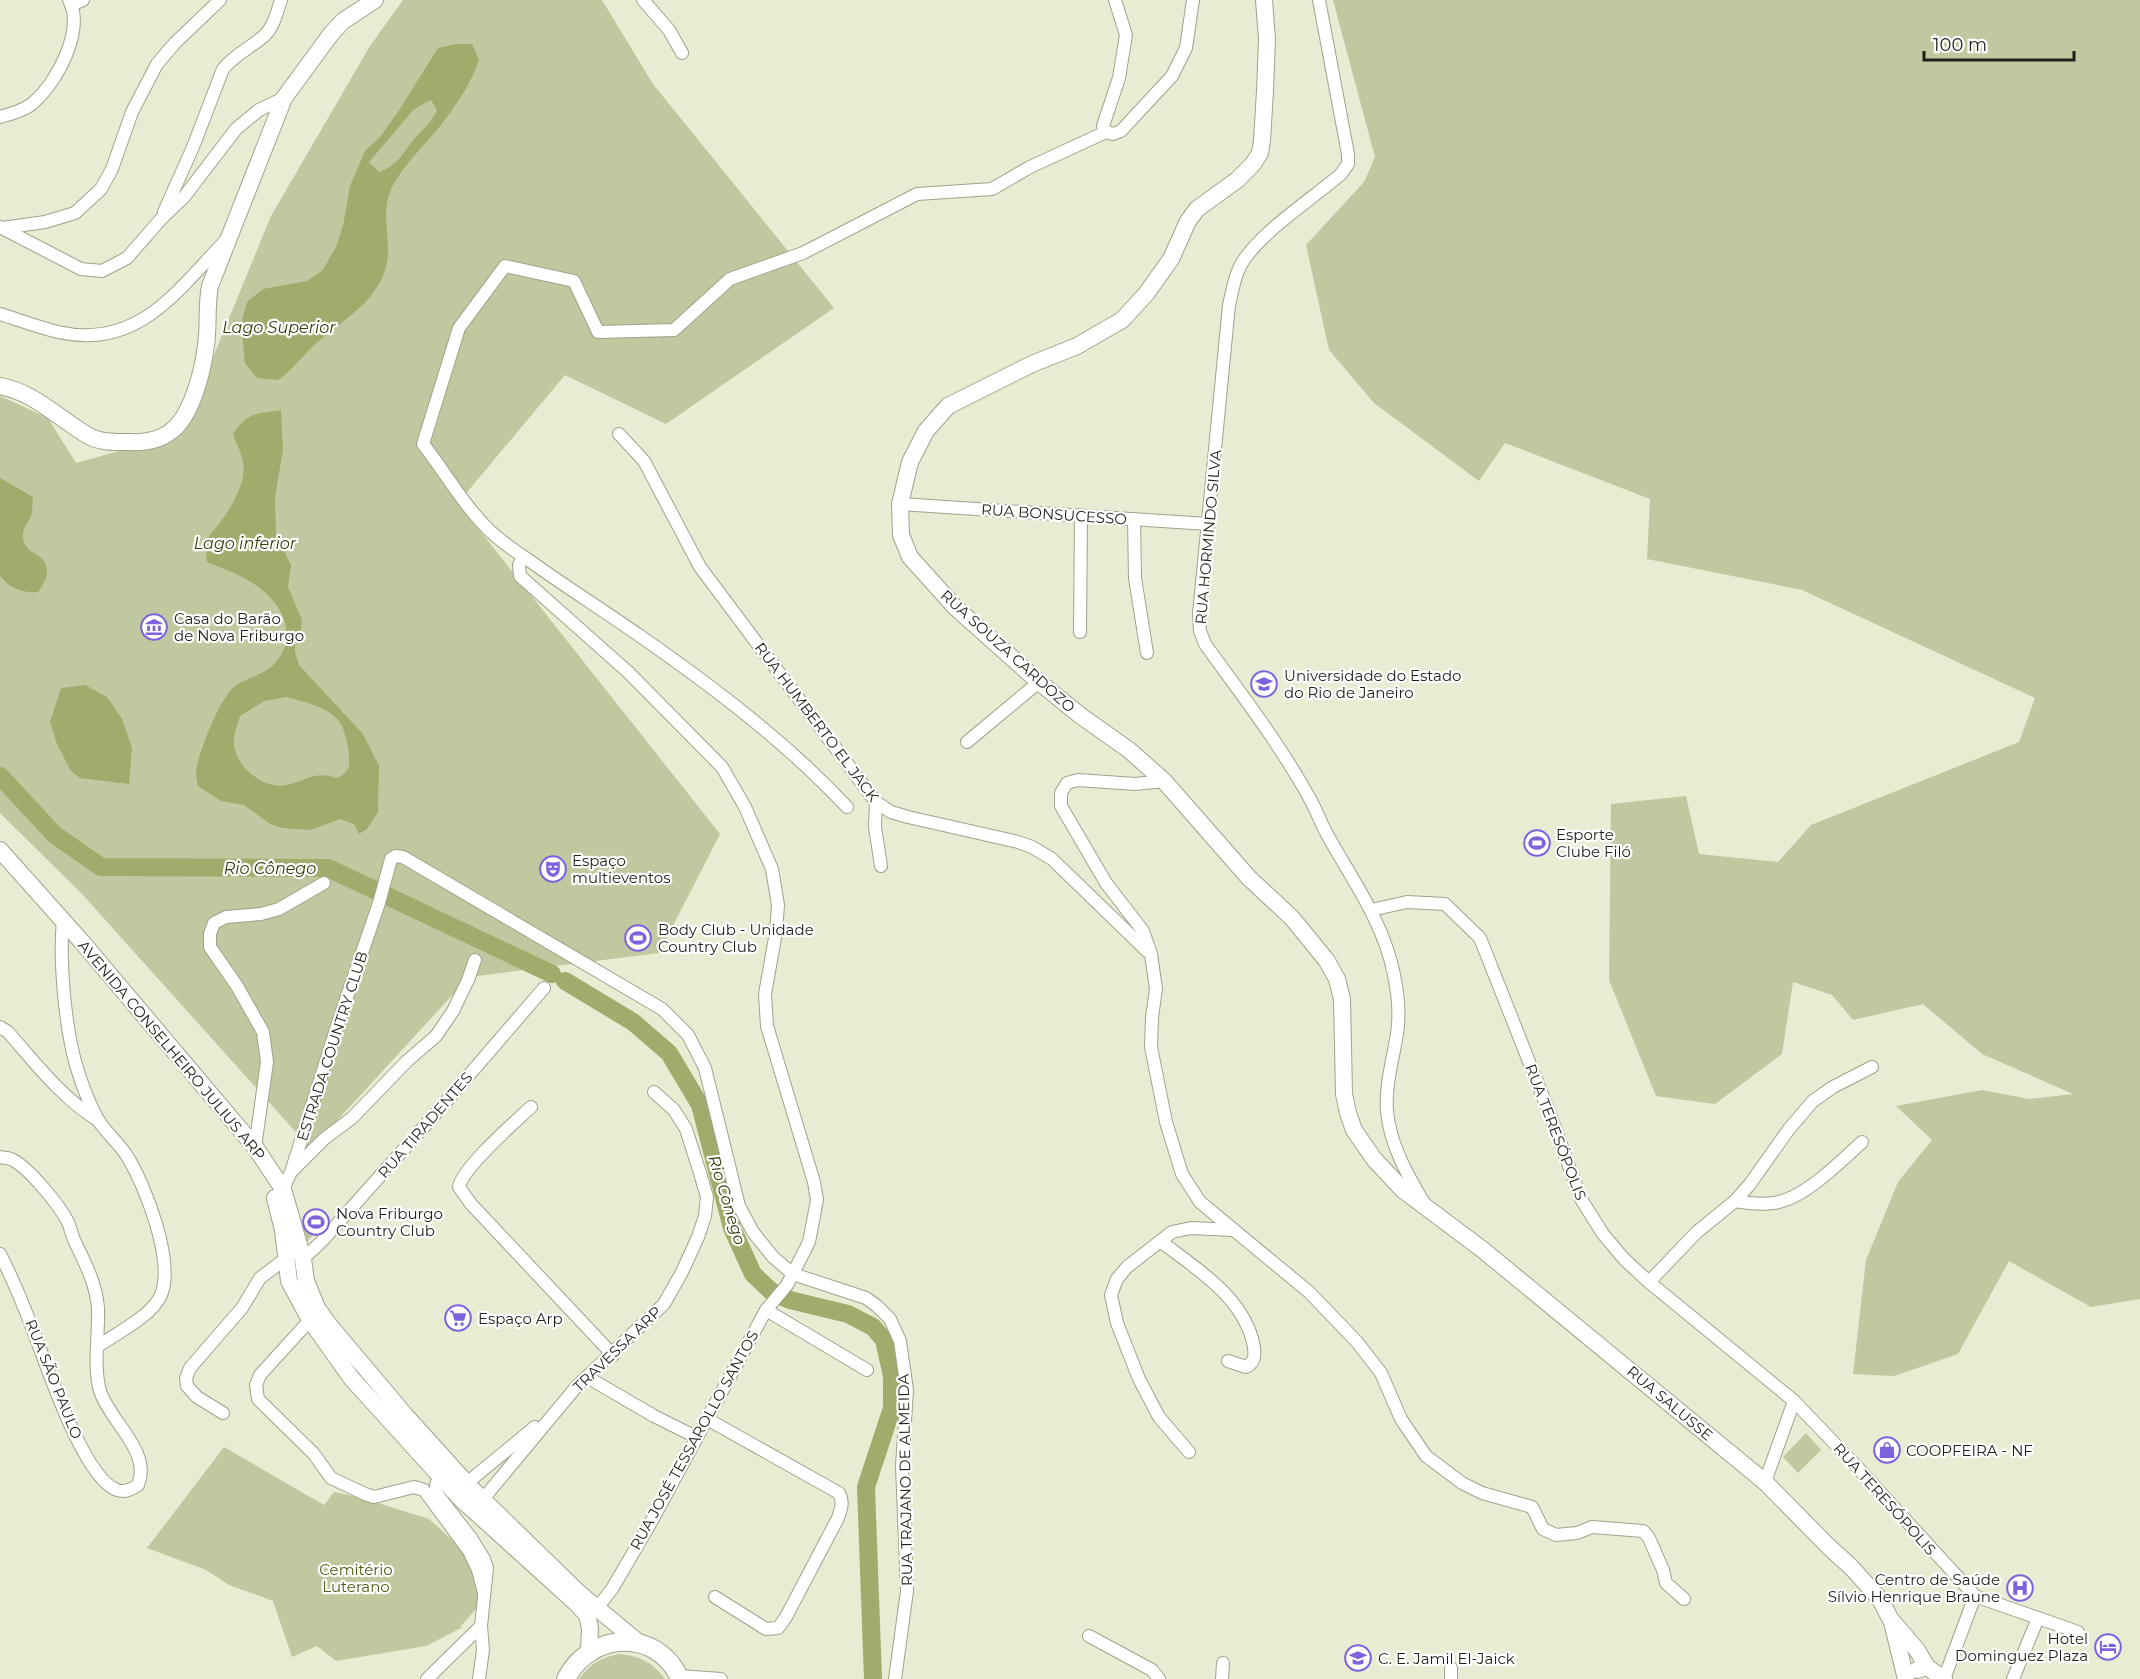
<svg xmlns="http://www.w3.org/2000/svg" width="2140" height="1679" font-family="Montserrat,sans-serif">
  <rect width="100%" height="100%" fill="#e7ecd3"/>
  <!-- green -->
  <g fill="#c0c89f">
    <path d="M 403,0 L 602,0 L 653,84 L 834,308 L 666,424 L 565,375 L 458,503 L 720,834 L 659,953 L 469,977 L 311,1149 L 82,894 L 0,813 L 0,396 L 48,418 L 76,463 L 173,436 L 200,389 L 271,216 L 370,46 Z"/>
    <path d="M 1333,0 L 2140,0 L 2140,1299 L 2091,1307 L 2009,1261 L 1958,1354 L 1894,1376 L 1853,1374 L 1866,1260 L 1898,1182 L 1932,1140 L 1896,1106 L 1982,1090 L 2029,1099 L 2073,1094 L 1982,1054 L 1923,1004 L 1853,1020 L 1832,995 L 1793,982 L 1782,1054 L 1715,1104 L 1656,1096 L 1609,980 L 1611,804 L 1686,796 L 1699,854 L 1778,862 L 1811,825 L 2019,742 L 2035,698 L 1802,590 L 1647,559 L 1650,499 L 1505,443 L 1479,481 L 1374,403 L 1329,350 L 1306,245 L 1364,182 L 1375,157 Z"/>
    <path d="M 320,1209 L 329,1217 L 305,1244 L 303,1228 Z"/>
    <path d="M 1806,1433 L 1821,1450 L 1798,1473 L 1783,1457 Z"/>
    <path d="M 224,1447 L 324,1505 L 334,1492 L 362,1498 L 429,1519 L 461,1548 L 480,1583 L 477,1608 L 460,1627 L 463,1627 L 426,1646 L 336,1661 L 317,1646 L 292,1657 L 273,1601 L 229,1585 L 206,1570 L 147,1548 Z"/>
    <path d="M 620,1654 C 639,1656 654,1663 665,1679 L 579,1679 C 589,1664 602,1657 620,1654 Z"/>
  </g>
  <!-- water -->
  <g fill="#a0ab6c" fill-rule="evenodd">
    <path d="M 456,44 L 472,44 L 479,60 C 471,84 455,107 440,126 C 423,148 401,166 390,192 C 382,211 389,236 388,256 C 383,302 340,320 311,348 C 300,359 291,371 278,380 L 257,378 L 245,363 L 241,324 L 247,302 L 263,289 L 307,281 L 322,271 L 336,247 L 343,226 L 350,186 L 365,151 L 380,137 L 398,112 L 438,48 ZM 431,100 L 437,110 C 430,124 427,125 417,136 C 402,152 401,164 379,172 L 369,162 L 414,109 Z"/>
    <path d="M 281,410 L 283,450 L 275,497 L 276,535 L 291,565 L 288,587 L 302,620 L 301,631 L 295,642 L 295,652 L 299,665 L 363,734 L 379,766 L 378,812 L 367,829 L 359,834 L 354,824 L 340,819 L 310,830 L 282,828 L 270,824 L 244,805 L 221,801 L 198,786 C 197,782 196,777 196,773 C 198,753 218,703 232,689 C 245,677 264,676 275,663 C 302,633 278,597 249,581 C 236,573 221,568 207,562 L 205,541 C 222,521 248,489 243,461 C 241,452 236,443 233,434 C 248,412 256,414 281,410 ZM 287,697 C 303,702 327,706 338,720 C 345,727 351,756 349,766 C 347,772 342,776 336,778 C 317,770 305,781 287,785 C 264,790 235,767 234,743 C 233,735 238,724 240,716 L 264,701 Z"/>
    <path d="M 0,478 L 33,497 C 32,503 33,511 31,516 C 27,525 20,531 24,542 C 27,551 35,552 41,558 C 52,568 46,582 38,592 C 23,593 10,589 0,576 Z"/>
    <path d="M 85,685 L 107,697 L 122,719 L 132,748 L 129,784 L 80,778 L 71,771 L 57,744 L 50,722 L 61,688 Z"/>
  </g>
  <g fill="none" stroke-linecap="round" stroke-linejoin="round">
    <!-- river -->
    <g stroke="#a0ab6c" stroke-width="18">
      <path d="M 0,776 L 55,835 L 101,867 L 328,868 L 552,974"/>
      <path d="M 565,981 L 633,1022 L 669,1053 L 700,1105 L 732,1228 L 753,1274 L 772,1292 L 790,1300 L 848,1314 L 873,1327 L 884,1340 L 892,1376 L 892,1408 L 866,1487 L 873,1679"/>
    </g>
    <!-- street casing -->
    <g stroke="#9fa38c" stroke-width="14">
      <g id="street">
        <path d="M 643,0 L 669,30 L 682,53"/>
        <path d="M 1115,0 L 1126,35 L 1119,78 L 1103,126 L 1106,132 L 1113,134 L 1121,131 L 1172,76 L 1186,48 L 1193,0"/>
        <path d="M 1319,0 L 1348,154 L 1348,164 L 1341,174 C 1313,198 1267,228 1246,257 C 1235,271 1233,289 1229,305 L 1199,614 L 1200,631 L 1205,644 C 1241,694 1280,744 1310,799 C 1317,811 1321,824 1328,836 C 1353,881 1384,923 1394,975 C 1398,994 1400,1014 1397,1034 C 1393,1059 1385,1085 1387,1111 C 1390,1145 1407,1174 1424,1203"/>
        <path d="M 71,5 L 83,0"/>
        <path d="M 0,117 C 11,114 26,110 34,102 C 57,82 85,30 69,0"/>
        <path d="M 164,212 L 193,147 L 223,69 C 235,54 252,47 265,35 C 274,26 277,12 281,0"/>
        <path d="M 0,227 L 81,269 L 102,271 L 127,258 L 161,219 L 184,197 L 236,129 L 259,110 L 284,98"/>
        <path d="M 2,228 L 45,222 L 75,213 L 101,189 L 112,169 L 132,112 L 157,64 L 175,43 L 220,0"/>
        <path d="M 0,314 C 19,320 38,327 58,332 C 138,350 177,291 226,240"/>
        <path d="M 619,434 L 644,461 L 700,567 L 876,802 L 891,812 L 908,817 L 1018,842 L 1032,847 L 1052,859 L 1148,952"/>
        <path d="M 900,504 L 1208,524"/>
        <path d="M 1134,519 L 1135,578 L 1147,653"/>
        <path d="M 523,557 L 519,565 L 520,576 L 628,672 L 722,767 L 745,807 L 772,869 L 778,905 L 776,932 L 765,994 L 767,1026 L 814,1182 L 817,1200 L 809,1242 L 787,1285 L 766,1310 L 650,1524 L 612,1589 L 597,1608"/>
        <path d="M 1080,632 L 1081,515"/>
        <path d="M 967,742 L 1039,682"/>
        <path d="M 1164,781 L 1135,784 L 1078,780 L 1067,783 L 1061,793 L 1061,806 L 1106,883 L 1143,931 L 1151,954 L 1156,989 L 1152,1017 L 1151,1047 L 1166,1122 L 1182,1174 L 1200,1202 L 1309,1292 L 1357,1342 L 1381,1373 L 1401,1419 L 1426,1456 L 1462,1483 L 1482,1493 L 1532,1507 L 1543,1529 L 1556,1535 L 1577,1533 L 1592,1527 L 1643,1531 L 1649,1538 L 1663,1570 L 1666,1583 L 1684,1599"/>
        <path d="M 876,802 L 875,827 L 881,866"/>
        <path d="M 847,807 C 786,742 712,686 640,636 C 603,610 566,587 530,561 C 516,552 502,542 490,531 C 464,506 445,472 423,444 L 459,328 L 505,266 L 574,281 L 598,332 L 674,330 L 730,279 L 803,253 L 917,194 L 992,189 L 1030,167 L 1106,132"/>
        <path d="M 1371,910 L 1407,902 L 1445,904 L 1480,938 L 1551,1117 L 1581,1199 L 1603,1234 L 1624,1259 L 1649,1282 L 1794,1401 L 1765,1482"/>
        <path d="M 63,920 C 59,960 65,1026 76,1065 C 81,1082 90,1105 98,1120 C 106,1133 119,1143 127,1156 C 145,1185 175,1261 161,1295 C 152,1316 117,1333 98,1346"/>
        <path d="M 0,1027 L 8,1032 C 36,1064 62,1098 99,1121"/>
        <path d="M 531,1107 C 515,1122 462,1168 459,1187 L 471,1204 L 613,1355"/>
        <path d="M 255,1147 L 267,1062 L 263,1032 L 237,986 L 210,947 L 210,934 L 214,923 L 226,917 L 261,914 L 279,909 L 324,883"/>
        <path d="M 0,1157 C 4,1158 10,1158 13,1160 C 30,1169 59,1205 68,1222 C 71,1229 72,1237 76,1244 C 86,1265 96,1284 98,1308 C 99,1335 93,1365 100,1391 C 110,1422 152,1451 138,1485 C 132,1489 125,1493 117,1490 C 83,1478 46,1363 33,1330 C 23,1304 13,1279 0,1254"/>
        <path d="M 292,1171 L 324,1139 L 352,1118 L 407,1061 L 436,1036 L 453,1011 L 468,980 L 475,960"/>
        <path d="M 283,1189 L 291,1172 L 339,1020 L 379,903 L 391,859 L 396,856 L 403,857 L 662,1009 L 688,1035 L 705,1068 L 739,1206 L 753,1232 L 773,1257 L 793,1274 L 866,1298 L 877,1306 L 890,1319 L 900,1341 L 907,1390 L 902,1466 L 907,1591 L 895,1679"/>
        <path d="M 1735,1201 C 1747,1203 1760,1205 1773,1203 C 1803,1200 1840,1162 1862,1142"/>
        <path d="M 1160,1241 C 1197,1269 1245,1298 1254,1347 C 1255,1356 1255,1362 1246,1367 L 1228,1361"/>
        <path d="M 303,1259 L 322,1241 L 438,1111 L 544,988"/>
        <path d="M 1649,1282 L 1697,1232 L 1735,1201 L 1750,1184 L 1789,1129 L 1813,1101 L 1833,1087 L 1872,1067"/>
        <path d="M 766,1310 L 867,1370"/>
        <path d="M 310,1320 L 260,1375 L 256,1385 L 258,1399 L 314,1454 L 331,1478 L 365,1494 L 374,1497 L 414,1487 L 424,1490 L 469,1551 L 478,1570 L 484,1593"/>
        <path d="M 587,1377 L 654,1416 L 696,1437"/>
        <path d="M 1794,1401 L 1858,1468 L 1975,1596 L 2078,1632"/>
        <path d="M 223,1413 L 197,1397 L 187,1386 L 186,1378 L 190,1368 L 242,1308 L 260,1278 L 285,1259"/>
        <path d="M 707,1419 L 839,1493 C 844,1502 841,1509 838,1518 L 786,1617 L 778,1628 L 766,1629 L 715,1597"/>
        <path d="M 1189,1452 L 1159,1417 L 1139,1379 L 1117,1323 L 1111,1295 L 1117,1279 L 1127,1267 L 1172,1232 L 1191,1228 L 1233,1230"/>
        <path d="M 439,1477 L 436,1485 L 437,1494 L 471,1538 L 484,1559 L 487,1568 L 481,1626 L 483,1650 L 479,1679"/>
        <path d="M 467,1483 L 535,1427"/>
        <path d="M 483,1499 L 577,1386 L 664,1304 L 682,1272 L 698,1237 L 705,1216 L 707,1197 L 700,1173 L 686,1129 L 674,1110 L 654,1092"/>
        <path d="M 1089,1636 L 1152,1670 L 1159,1679"/>
        <path d="M 679,1676 L 721,1679"/>
        <path d="M 427,1679 L 481,1626"/>
        <path d="M 1222,1679 L 1223,1663"/>
        <path d="M 1451,1679 L 1451,1668"/>
        <path d="M 1944,1679 L 1975,1596"/>
        <path d="M 2013,1679 L 2038,1618"/>
      </g>
    </g>
    <!-- secondary casing -->
    <g stroke="#9fa38c" stroke-width="18">
      <g id="secondary">
        <path d="M 1264,0 L 1267,39 L 1265,91 L 1262,141 L 1260,153 L 1253,164 L 1237,180 L 1197,209 L 1188,221 L 1171,259 L 1146,294 L 1122,320 L 1077,346 L 1032,364 L 948,406 L 926,431 L 910,462 L 900,504 L 901,535 L 910,557 L 955,607 L 1039,682 L 1081,716 L 1129,750 L 1164,781 L 1249,878 L 1292,918 L 1327,961 L 1337,979 L 1342,999 L 1344,1094 L 1348,1113 L 1354,1130 L 1374,1159 L 1403,1190 L 1483,1250 L 1765,1482 L 1828,1546 L 1851,1567 L 1880,1599 L 1892,1622 L 1906,1679"/>
        <path d="M 0,386 C 34,392 58,418 87,435 C 100,443 116,442 131,442 C 143,443 160,440 170,432 C 192,417 203,370 206,345 C 209,326 206,306 210,286 L 284,98 L 331,34 L 343,21 L 375,0"/>
        <path d="M 0,850 L 82,942 L 255,1147 L 283,1189 L 303,1259 L 306,1281 L 317,1308 L 330,1326 L 405,1415 L 472,1489 L 580,1594 L 639,1643"/>
        <path d="M 275,1198 L 283,1230 L 289,1281 L 310,1320 L 352,1379 L 461,1499 L 576,1603 L 587,1615 L 590,1628 L 589,1652"/>
        <path d="M 1893,1622 L 1917,1650 L 1927,1667"/>
        <path d="M 1917,1670 L 1927,1667 L 1944,1679"/>
      </g>
    </g>
    <!-- primary casing -->
    <g stroke="#9fa38c" stroke-width="20">
      <path id="primary" d="M 566,1679 C 590,1631 658,1628 680,1679"/>
    </g>
    <!-- street -->
    <use href="#street" stroke="#fff" stroke-width="12"/>
    <!-- secondary -->
    <use href="#secondary" stroke="#fff" stroke-width="16"/>
    <!-- primary -->
    <use href="#primary" stroke="#fff" stroke-width="18"/>
  </g>
  <!-- icons -->
  <defs>
    <g id="museum-ring" transform="scale(1.35)"><circle r="9.5" fill="#fff" stroke="#7e62dd" stroke-width="1.5"/><path d="M0-6L6-3V-2H-6V-3ZM-5-1h2V3h-2ZM-1-1h2V3h-2ZM3-1h2V3H3ZM-6 4H6V6H-6Z" fill="#7e62dd"/></g>
    <g id="university-ring" transform="scale(1.35)"><circle r="9.5" fill="#fff" stroke="#7e62dd" stroke-width="1.5"/><path d="M0-5L7-2L0 1L-7-2ZM-4 1L0 2.5L4 1V4Q0 6-4 4Z" fill="#7e62dd"/></g>
    <g id="stadium-ring" transform="scale(1.35)"><circle r="9.5" fill="#fff" stroke="#7e62dd" stroke-width="1.5"/><path d="M0-5a6.5 5 0 1 0 0 10a6.5 5 0 1 0 0-10ZM-3.5-1.8h7v3.6h-7Z" fill="#7e62dd"/></g>
    <g id="theatre-ring" transform="scale(1.35)"><circle r="9.5" fill="#fff" stroke="#7e62dd" stroke-width="1.5"/><path d="M-5-5.5Q0-4 5-5.5V0Q5 5 0 6Q-5 5-5 0ZM-3.3-2.5H-1v1.5H-3.3ZM1-2.5H3.3v1.5H1ZM-2.8 1Q0 5.5 2.8 1Z" fill="#7e62dd"/></g>
    <g id="supermarket-ring" transform="scale(1.35)"><circle r="9.5" fill="#fff" stroke="#7e62dd" stroke-width="1.5"/><path d="M-6-5.5h2.5l.6 2H6L4.5 2H-2.5L-4.4-4H-6ZM-1.5 3.2a1.3 1.3 0 1 0 .1 0ZM3 3.2a1.3 1.3 0 1 0 .1 0Z" fill="#7e62dd"/></g>
    <g id="shop-ring" transform="scale(1.35)"><circle r="9.5" fill="#fff" stroke="#7e62dd" stroke-width="1.5"/><path d="M-5-2.5h2.3a2.7 3.5 0 0 1 5.4 0H5L5.5 6h-11ZM-1.5-2.5h3a1.5 2.3 0 0 0-3 0Z" fill="#7e62dd"/></g>
    <g id="hospital-ring" transform="scale(1.35)"><circle r="9.5" fill="#fff" stroke="#7e62dd" stroke-width="1.5"/><path d="M-5-5h3v3.5h4V-5h3V5h-3V1.5h-4V5h-3Z" fill="#7e62dd"/></g>
    <g id="hotel-ring" transform="scale(1.35)"><circle r="9.5" fill="#fff" stroke="#7e62dd" stroke-width="1.5"/><path d="M-6-4.5h1.5V1H6V5H4.5V3h-9V5H-6ZM-4 0a1.8 1.8 0 1 1 3.6 0ZM.5 0V-2.5h3Q6-2.5 6 0Z" fill="#7e62dd"/></g>
    <g id="school-ring" transform="scale(1.35)"><circle r="9.5" fill="#fff" stroke="#7e62dd" stroke-width="1.5"/><path d="M0-5L7-2L0 1L-7-2ZM-4 1L0 2.5L4 1V4Q0 6-4 4Z" fill="#7e62dd"/></g>
  </defs>
  <g fill-rule="evenodd">
    <use href="#museum-ring" x="154" y="627"/>
    <use href="#university-ring" x="1264" y="684"/>
    <use href="#stadium-ring" x="1537" y="843"/>
    <use href="#theatre-ring" x="553" y="869"/>
    <use href="#stadium-ring" x="638" y="938"/>
    <use href="#stadium-ring" x="316" y="1222"/>
    <use href="#supermarket-ring" x="458" y="1318"/>
    <use href="#shop-ring" x="1887" y="1450"/>
    <use href="#hospital-ring" x="2020" y="1588"/>
    <use href="#hotel-ring" x="2108" y="1647"/>
    <use href="#school-ring" x="1358" y="1658"/>
  </g>
  <g text-anchor="middle" dominant-baseline="central" stroke-width="4.5" stroke-linejoin="round" paint-order="stroke">
    <!-- street labels -->
    <g font-size="15" fill="#1f2018" stroke="#fff">
      <text transform="translate(1054 514) rotate(4)">RUA BONSUCESSO</text>
      <text transform="translate(1208 537) rotate(-85)">RUA HORMINDO SILVA</text>
      <text transform="translate(1008 651) rotate(42)">RUA SOUZA CARDOZO</text>
      <text transform="translate(817 722) rotate(53)">RUA HUMBERTO EL JACK</text>
      <text transform="translate(332 1046) rotate(-72)">ESTRADA COUNTRY CLUB</text>
      <text transform="translate(172 1050) rotate(50)">AVENIDA CONSELHEIRO JULIUS ARP</text>
      <text transform="translate(425 1125) rotate(-49)">RUA TIRADENTES</text>
      <text transform="translate(1556 1132) rotate(69)">RUA TERESÓPOLIS</text>
      <text transform="translate(617 1349) rotate(-44)">TRAVESSA ARP</text>
      <text transform="translate(54 1379) rotate(68)">RUA SÃO PAULO</text>
      <text transform="translate(1670 1403) rotate(40)">RUA SALUSSE</text>
      <text transform="translate(694 1440) rotate(-61)">RUA JOSÉ TESSAROLLO SANTOS</text>
      <text transform="translate(905 1480) rotate(-91)">RUA TRAJANO DE ALMEIDA</text>
      <text transform="translate(1885 1499) rotate(48)">RUA TERESÓPOLIS</text>
    </g>
    <!-- poi labels -->
    <g font-size="15" fill="#1f2018" stroke="#fff" text-anchor="start">
      <text x="174" y="618">Casa do Barão<tspan x="174" dy="17">de Nova Friburgo</tspan></text>
      <text x="1284" y="675">Universidade do Estado<tspan x="1284" dy="17">do Rio de Janeiro</tspan></text>
      <text x="1556" y="834">Esporte<tspan x="1556" dy="17">Clube Filó</tspan></text>
      <text x="572" y="860">Espaço<tspan x="572" dy="17">multieventos</tspan></text>
      <text x="658" y="929">Body Club - Unidade<tspan x="658" dy="17">Country Club</tspan></text>
      <text x="336" y="1213">Nova Friburgo<tspan x="336" dy="17">Country Club</tspan></text>
      <text x="478" y="1318">Espaço Arp</text>
      <text x="1906" y="1450">COOPFEIRA - NF</text>
      <text x="2000" y="1579" text-anchor="end">Centro de Saúde<tspan x="2000" dy="17">Sílvio Henrique Braune</tspan></text>
      <text x="2088" y="1638" text-anchor="end">Hotel<tspan x="2088" dy="17">Dominguez Plaza</tspan></text>
      <text x="1378" y="1658">C. E. Jamil El-Jaick</text>
    </g>
    <!-- park labels -->
    <g font-size="15" fill="#515a11" stroke="#fff">
      <text x="356" y="1569">Cemitério<tspan x="356" dy="17">Luterano</tspan></text>
    </g>
    <!-- water labels -->
    <g font-size="16" font-style="italic" fill="#353b08" stroke="#fff">
      <text x="279" y="327">Lago Superior</text>
      <text x="245" y="543">Lago inferior</text>
      <text x="270" y="868">Rio Cônego</text>
      <text transform="translate(727 1200) rotate(73)">Rio Cônego</text>
    </g>
  </g>
  <!-- scale -->
  <path d="M1924 51v9h150v-9" fill="none" stroke="#1f2018" stroke-width="3"/>
  <text x="1933" y="51" font-size="18" fill="#1f2018" stroke="#ffffff" stroke-width="4.5" paint-order="stroke">100 m</text>
</svg>
